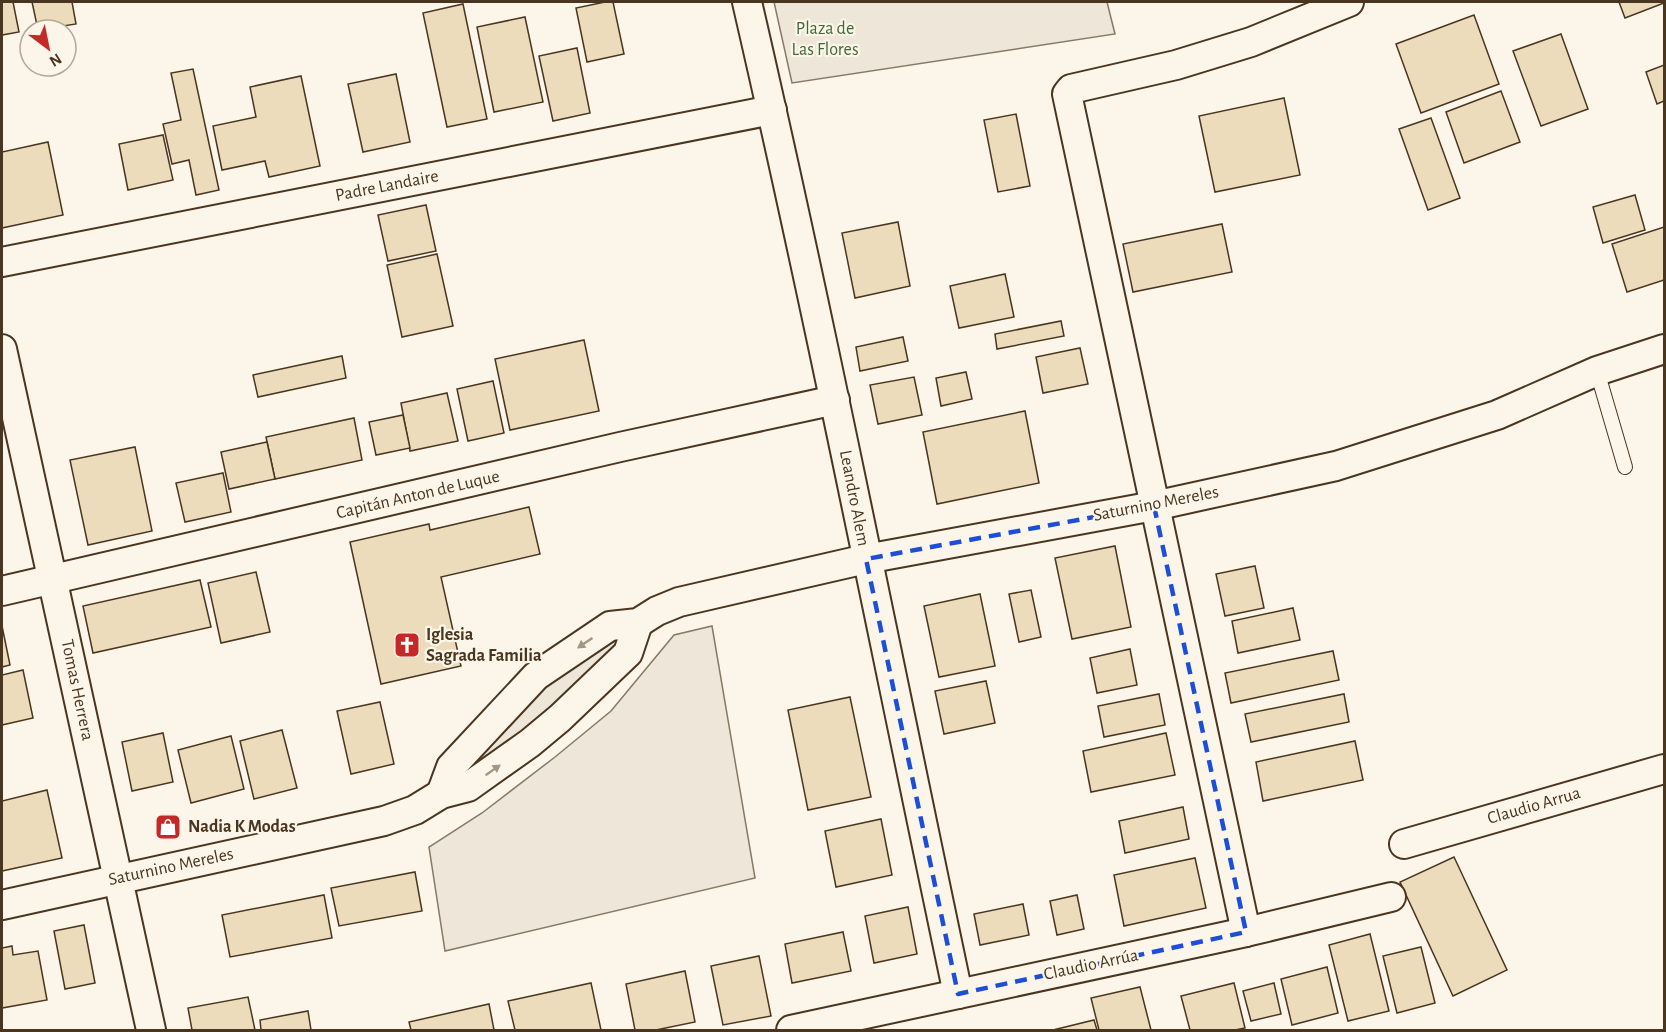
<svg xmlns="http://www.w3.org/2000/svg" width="1666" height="1032" font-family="'Alegreya Sans',sans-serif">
  <rect width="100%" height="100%" fill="#fbf6e9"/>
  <!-- green -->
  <g fill="#ede6d9" stroke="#887966" stroke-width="1.5">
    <path d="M 774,2 L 1107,2 L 1115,34 L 792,83 Z"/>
    <path d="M 712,626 L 755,878 L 445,951 L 429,847 L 482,813 L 555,757 L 611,711 L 674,635 Z"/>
    <path d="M 617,635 L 624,638 L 559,703 L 455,783 L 538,687 Z"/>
  </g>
  <!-- building -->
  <g fill="#ecdcbc" stroke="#4a3520" stroke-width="1.5">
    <path d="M 2,2 L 13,2 L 19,32 L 2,35 Z"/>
    <path d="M 32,2 L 72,2 L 76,24 L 38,30 Z"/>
    <path d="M 605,2 L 613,2 L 624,54 L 587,62 L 576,8 Z"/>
    <path d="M 1619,2 L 1664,2 L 1664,3 L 1625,18 Z"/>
    <path d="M 463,4 L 487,119 L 447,127 L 423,13 Z"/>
    <path d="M 1474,15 L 1499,84 L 1421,113 L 1396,44 Z"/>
    <path d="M 525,17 L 543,102 L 494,112 L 477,27 Z"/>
    <path d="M 1561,34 L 1588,109 L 1541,126 L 1513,51 Z"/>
    <path d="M 577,48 L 590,113 L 553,121 L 539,56 Z"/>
    <path d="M 1664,65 L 1664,101 L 1657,104 L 1646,72 Z"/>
    <path d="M 193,69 L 219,190 L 196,195 L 189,160 L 172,164 L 163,124 L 181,120 L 171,73 Z"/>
    <path d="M 396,74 L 410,142 L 363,152 L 348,84 Z"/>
    <path d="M 301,76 L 320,166 L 269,177 L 265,161 L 222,170 L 213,126 L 256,117 L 250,87 Z"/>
    <path d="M 1501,91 L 1520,142 L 1464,163 L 1446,112 Z"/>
    <path d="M 1284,98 L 1300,175 L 1215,192 L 1199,116 Z"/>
    <path d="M 1016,114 L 1030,186 L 998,192 L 984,120 Z"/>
    <path d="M 1431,118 L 1460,198 L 1428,210 L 1399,129 Z"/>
    <path d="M 163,135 L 173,180 L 128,190 L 119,144 Z"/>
    <path d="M 48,142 L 63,215 L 2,228 L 2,152 Z"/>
    <path d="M 1635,195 L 1645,230 L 1603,243 L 1593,207 Z"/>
    <path d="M 426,205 L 436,251 L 388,261 L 378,215 Z"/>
    <path d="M 898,222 L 910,286 L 855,298 L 842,233 Z"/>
    <path d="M 1222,224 L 1232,272 L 1133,292 L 1123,244 Z"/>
    <path d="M 1664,227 L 1664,280 L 1627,292 L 1612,244 Z"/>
    <path d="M 437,254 L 453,326 L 402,337 L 387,265 Z"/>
    <path d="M 1005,274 L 1014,317 L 959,328 L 950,286 Z"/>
    <path d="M 1061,321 L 1064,336 L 997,349 L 995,334 Z"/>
    <path d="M 903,337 L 908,361 L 860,371 L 856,347 Z"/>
    <path d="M 584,340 L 599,411 L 510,430 L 495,359 Z"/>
    <path d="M 1080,348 L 1088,384 L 1043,393 L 1036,357 Z"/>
    <path d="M 342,356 L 346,378 L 258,397 L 253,375 Z"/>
    <path d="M 966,372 L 972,399 L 941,406 L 936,378 Z"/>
    <path d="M 914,377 L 922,415 L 878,424 L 870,385 Z"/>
    <path d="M 493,381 L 504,433 L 468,441 L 457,389 Z"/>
    <path d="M 447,393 L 458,441 L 410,451 L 401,403 Z"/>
    <path d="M 1025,411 L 1039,483 L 937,504 L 923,432 Z"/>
    <path d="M 403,415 L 410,448 L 376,455 L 369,422 Z"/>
    <path d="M 354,418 L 362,460 L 275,479 L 266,437 Z"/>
    <path d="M 267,442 L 275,479 L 229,489 L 221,452 Z"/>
    <path d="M 135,447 L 152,531 L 88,545 L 70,460 Z"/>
    <path d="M 223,473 L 231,512 L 185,522 L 176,483 Z"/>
    <path d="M 529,507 L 540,554 L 441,577 L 461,666 L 381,684 L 350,542 L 429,524 L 430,530 Z"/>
    <path d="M 1115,546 L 1131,627 L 1072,639 L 1055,558 Z"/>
    <path d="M 1255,566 L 1264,608 L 1225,616 L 1216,574 Z"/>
    <path d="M 256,572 L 270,632 L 221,643 L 208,583 Z"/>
    <path d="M 200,580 L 211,627 L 93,653 L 83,606 Z"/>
    <path d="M 1031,590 L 1041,637 L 1019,642 L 1009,594 Z"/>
    <path d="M 980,594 L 995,666 L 939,677 L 924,606 Z"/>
    <path d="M 1293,608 L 1300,640 L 1238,653 L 1232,621 Z"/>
    <path d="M 2,626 L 10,665 L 2,667 Z"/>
    <path d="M 1130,649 L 1137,685 L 1097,693 L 1090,658 Z"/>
    <path d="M 1333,651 L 1339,680 L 1231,703 L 1225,673 Z"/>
    <path d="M 23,670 L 33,718 L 2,725 L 2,675 Z"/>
    <path d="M 986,681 L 995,723 L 944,734 L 935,691 Z"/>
    <path d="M 1159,694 L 1165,725 L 1104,737 L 1098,706 Z"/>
    <path d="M 1344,694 L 1349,722 L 1251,742 L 1245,714 Z"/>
    <path d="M 850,697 L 871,797 L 808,810 L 788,710 Z"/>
    <path d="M 380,702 L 394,764 L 351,774 L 337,711 Z"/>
    <path d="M 282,730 L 297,788 L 254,799 L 240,741 Z"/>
    <path d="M 163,733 L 173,782 L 132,791 L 122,742 Z"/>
    <path d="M 1166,733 L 1175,775 L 1091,792 L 1083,751 Z"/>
    <path d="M 231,736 L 244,789 L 191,803 L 178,750 Z"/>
    <path d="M 1355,741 L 1363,780 L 1263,801 L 1256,762 Z"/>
    <path d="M 47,790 L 62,858 L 2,871 L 2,801 Z"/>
    <path d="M 1183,807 L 1189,839 L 1125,853 L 1119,821 Z"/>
    <path d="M 881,819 L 892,875 L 836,887 L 825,831 Z"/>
    <path d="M 1454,857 L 1507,970 L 1453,996 L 1400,882 Z"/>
    <path d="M 1195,858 L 1206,908 L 1124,926 L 1114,875 Z"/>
    <path d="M 415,872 L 422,911 L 339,926 L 331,888 Z"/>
    <path d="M 324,895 L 332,938 L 230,957 L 222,915 Z"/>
    <path d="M 1077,895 L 1084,929 L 1057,935 L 1050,901 Z"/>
    <path d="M 1023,904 L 1029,935 L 980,945 L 974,914 Z"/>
    <path d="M 908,907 L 917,954 L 874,963 L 865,916 Z"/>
    <path d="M 84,925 L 95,983 L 65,989 L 54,931 Z"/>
    <path d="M 843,932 L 851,971 L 792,983 L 785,944 Z"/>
    <path d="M 1370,934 L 1389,1011 L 1348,1021 L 1329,945 Z"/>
    <path d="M 12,946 L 13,955 L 38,951 L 47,1000 L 2,1008 L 2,948 Z"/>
    <path d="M 1421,947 L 1435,1003 L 1397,1013 L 1383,956 Z"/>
    <path d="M 759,956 L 771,1016 L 723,1025 L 711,966 Z"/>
    <path d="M 1327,967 L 1338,1013 L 1292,1025 L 1281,979 Z"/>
    <path d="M 685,971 L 695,1022 L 656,1030 L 635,1030 L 626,984 Z"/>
    <path d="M 591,983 L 601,1030 L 515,1030 L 508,1001 Z"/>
    <path d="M 1234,983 L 1245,1028 L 1235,1030 L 1190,1030 L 1181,996 Z"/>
    <path d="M 1274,983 L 1281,1014 L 1251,1021 L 1243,991 Z"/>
    <path d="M 1140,987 L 1151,1030 L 1099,1030 L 1091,998 Z"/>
    <path d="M 248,997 L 255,1030 L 192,1030 L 188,1008 Z"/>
    <path d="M 489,1004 L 494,1030 L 411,1030 L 409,1022 Z"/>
    <path d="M 308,1011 L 311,1030 L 261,1030 L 260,1020 Z"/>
    <path d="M 1094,1020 L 1097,1030 L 1053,1030 Z"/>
  </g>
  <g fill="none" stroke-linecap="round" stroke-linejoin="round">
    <!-- service casing -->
    <g stroke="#4a3520" stroke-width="16">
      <path id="service" d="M 1597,371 L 1625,467"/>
    </g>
    <!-- minor casing -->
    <g stroke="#4a3520" stroke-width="32">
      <g id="minor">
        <path d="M 747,2 C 823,331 888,663 958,994"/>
        <path d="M 2,262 L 772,110"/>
        <path d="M 2,349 L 151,1030"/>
        <path d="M 2,591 L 620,447 L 835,400"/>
        <path d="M 441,794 L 451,767 L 536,676 L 610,626 L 638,623 L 657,611 L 679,602 L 866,559 L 1154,506 L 1336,466 L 1497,415 L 1597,371 L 1664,349"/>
        <path d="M 1404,844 L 1664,769"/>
        <path d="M 2,905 L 384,821 L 415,810 L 441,794 L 468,787 L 530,743 L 560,718 L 628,653 L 638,623"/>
        <path d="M 1246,932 L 1067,94 L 1071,89 L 1176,65 L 1251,42 L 1349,2"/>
        <path d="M 791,1030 L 1246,932 L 1391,897"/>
      </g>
    </g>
    <!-- service -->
    <use href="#service" stroke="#fbf6e9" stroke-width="14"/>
    <!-- minor -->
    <use href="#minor" stroke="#fbf6e9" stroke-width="28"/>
  </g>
  <!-- one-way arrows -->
  <defs><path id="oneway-solid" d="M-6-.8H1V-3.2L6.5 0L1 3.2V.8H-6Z" transform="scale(1.5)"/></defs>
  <g fill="#a29684">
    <use href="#oneway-solid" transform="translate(585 643) rotate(146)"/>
    <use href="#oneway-solid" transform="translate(493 770) rotate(-35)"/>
  </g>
  <!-- marked area -->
  <path fill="none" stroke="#1d4ed8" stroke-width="4.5" stroke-dasharray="12 8" stroke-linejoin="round" d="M 1154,506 L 1246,932 L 958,994 L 866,559 Z"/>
  <!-- icons -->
  <defs>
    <g id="church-square" transform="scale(1.35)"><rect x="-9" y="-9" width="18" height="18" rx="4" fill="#c62828" stroke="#fbf6e9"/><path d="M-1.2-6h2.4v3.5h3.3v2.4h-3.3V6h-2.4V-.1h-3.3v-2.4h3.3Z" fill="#fff"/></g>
    <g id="shop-square" transform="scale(1.35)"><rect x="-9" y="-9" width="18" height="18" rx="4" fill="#c62828" stroke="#fbf6e9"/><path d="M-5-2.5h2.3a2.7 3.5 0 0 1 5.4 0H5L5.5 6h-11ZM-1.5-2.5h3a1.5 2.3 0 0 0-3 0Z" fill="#fff"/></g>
  </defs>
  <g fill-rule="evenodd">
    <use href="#church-square" x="407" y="645"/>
    <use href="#shop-square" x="168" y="827"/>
  </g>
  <g text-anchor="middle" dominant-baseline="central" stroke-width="4.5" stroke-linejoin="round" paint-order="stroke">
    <!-- park labels -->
    <g font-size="18" fill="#436837" stroke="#fbf6e9">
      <text x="825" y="29">Plaza de<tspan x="825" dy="21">Las Flores</tspan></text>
    </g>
    <!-- street labels -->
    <g font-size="18" fill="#4a3520" stroke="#fbf6e9">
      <text transform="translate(387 186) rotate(-11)">Padre Landaire</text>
      <text transform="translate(418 495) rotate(-13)">Capitán Anton de Luque</text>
      <text transform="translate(854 498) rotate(79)">Leandro Alem</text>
      <text transform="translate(1156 504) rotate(-11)">Saturnino Mereles</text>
      <text transform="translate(77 690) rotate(78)">Tomas Herrera</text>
      <text transform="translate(1534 806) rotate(-16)">Claudio Arrua</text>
      <text transform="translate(171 867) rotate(-12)">Saturnino Mereles</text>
      <text transform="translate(1091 965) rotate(-12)">Claudio Arrúa</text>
    </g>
    <!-- poi labels -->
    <g font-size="18" font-weight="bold" fill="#4a3520" stroke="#fbf6e9" text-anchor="start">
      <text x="426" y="635">Iglesia<tspan x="426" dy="21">Sagrada Familia</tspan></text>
      <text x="188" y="827">Nadia K Modas</text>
    </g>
  </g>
  <!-- border -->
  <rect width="1666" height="1032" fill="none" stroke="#4a3520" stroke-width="6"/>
  <!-- north arrow -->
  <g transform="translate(48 48) rotate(148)"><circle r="28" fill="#fbf6e9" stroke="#b4a999" stroke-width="1.5"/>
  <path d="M0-4.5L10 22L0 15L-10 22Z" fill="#c62828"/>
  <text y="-9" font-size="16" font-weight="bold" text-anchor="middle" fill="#4a3520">N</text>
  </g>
</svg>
